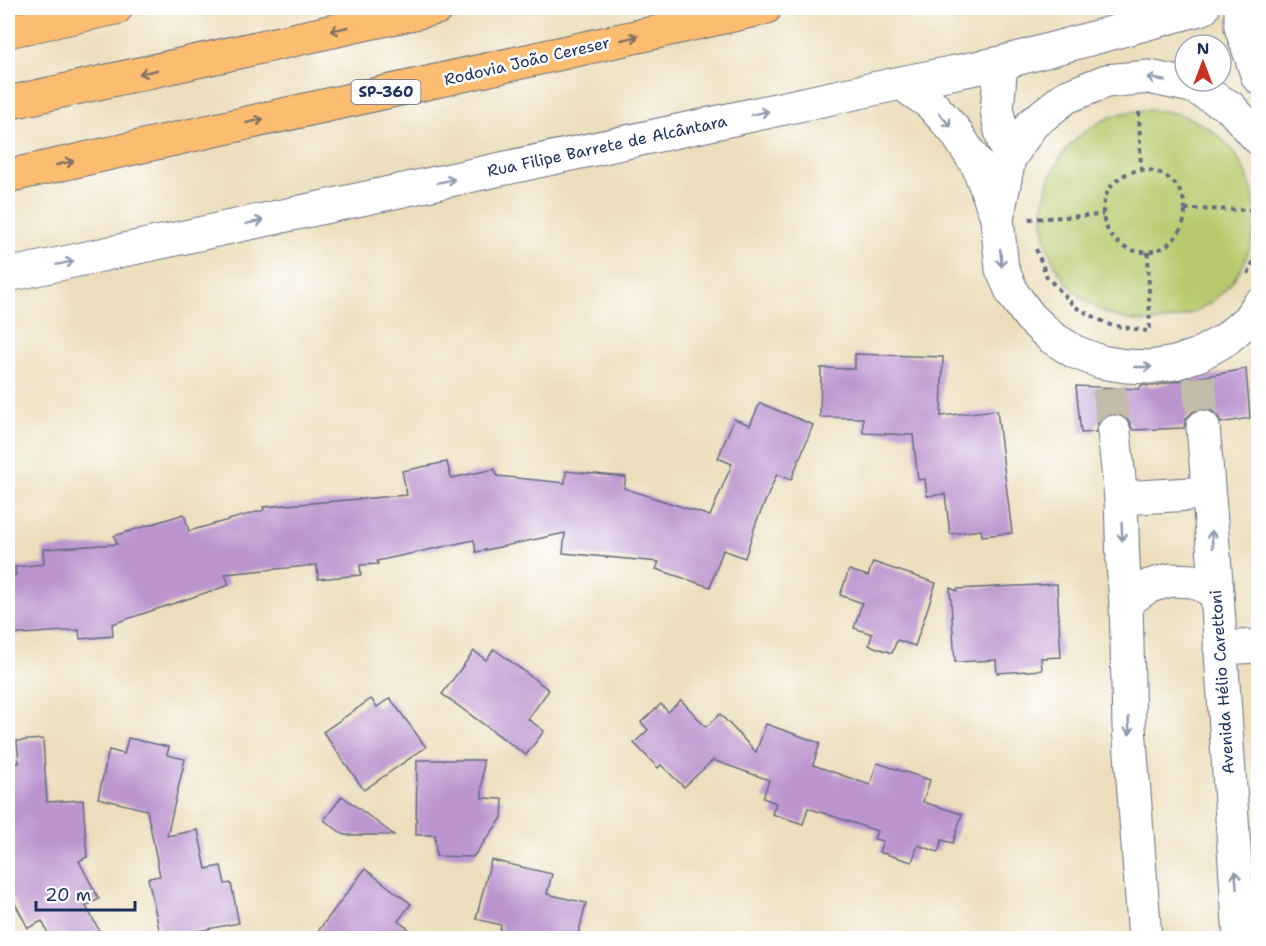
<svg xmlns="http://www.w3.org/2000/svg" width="1266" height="946" font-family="'Shantell Sans',sans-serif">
  <rect width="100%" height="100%" fill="#fff"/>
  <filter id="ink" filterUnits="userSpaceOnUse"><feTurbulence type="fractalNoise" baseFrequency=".0167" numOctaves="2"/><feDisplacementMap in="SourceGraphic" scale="12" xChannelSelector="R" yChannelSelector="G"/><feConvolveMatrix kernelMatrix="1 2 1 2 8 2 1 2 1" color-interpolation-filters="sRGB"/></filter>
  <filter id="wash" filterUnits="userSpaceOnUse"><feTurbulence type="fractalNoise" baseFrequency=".008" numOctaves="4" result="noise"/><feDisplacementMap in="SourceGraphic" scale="24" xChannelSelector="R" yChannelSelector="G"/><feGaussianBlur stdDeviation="1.35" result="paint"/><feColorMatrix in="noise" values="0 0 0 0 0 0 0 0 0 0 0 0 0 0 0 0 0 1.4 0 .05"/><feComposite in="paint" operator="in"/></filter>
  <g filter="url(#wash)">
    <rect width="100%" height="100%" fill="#ecdebc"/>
    <!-- green -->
    <circle fill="#b7c96c" stroke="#697c65" stroke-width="1.5" cx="1149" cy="216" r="106"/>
    <g id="blocks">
      <!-- building -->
      <g fill="#bc95cf">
        <path d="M 855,354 L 943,357 L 941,416 L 997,410 L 1012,533 L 982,536 L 981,530 L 950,534 L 945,494 L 927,496 L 925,479 L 918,480 L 913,435 L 863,433 L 863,418 L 820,417 L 821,368 L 855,369 Z"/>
        <path d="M 1246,369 L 1250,418 L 1221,423 L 1218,416 L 1211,410 L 1201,408 L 1192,412 L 1186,419 L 1184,428 L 1133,430 L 1129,421 L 1122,415 L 1113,413 L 1103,417 L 1097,424 L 1096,432 L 1081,433 L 1076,386 L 1139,389 L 1142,385 L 1153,386 L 1178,381 Z"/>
        <path d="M 760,403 L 813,425 L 791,480 L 777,474 L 756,523 L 745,558 L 723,550 L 710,587 L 656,569 L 659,562 L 563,553 L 565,533 L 476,552 L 474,540 L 377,561 L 378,564 L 360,565 L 361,575 L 318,579 L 317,565 L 225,574 L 229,585 L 112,624 L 113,636 L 80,639 L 79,630 L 8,635 L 8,576 L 16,575 L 15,567 L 44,564 L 43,549 L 117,544 L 114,536 L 184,514 L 189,531 L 264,510 L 263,507 L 407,495 L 402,471 L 447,462 L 451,478 L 495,469 L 497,476 L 565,483 L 566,471 L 626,477 L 624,488 L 710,516 L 732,464 L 718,458 L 734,419 L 750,425 Z"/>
        <path d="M 873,562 L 936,583 L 915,646 L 897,640 L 892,653 L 869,645 L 872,634 L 854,628 L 862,603 L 840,595 L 849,570 L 868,576 Z"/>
        <path d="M 1057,584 L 1061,657 L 1041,658 L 1042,670 L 997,673 L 996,660 L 955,662 L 950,588 L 957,591 L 957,589 Z"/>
        <path d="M 494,649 L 549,690 L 528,719 L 544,731 L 526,755 L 442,694 L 474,651 L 486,660 Z"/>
        <path d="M 390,698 L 426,747 L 364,790 L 323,732 L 371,699 L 377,707 Z"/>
        <path d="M 681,700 L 706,727 L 720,714 L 756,752 L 766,724 L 820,743 L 813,765 L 870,785 L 877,763 L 930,780 L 923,802 L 962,814 L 953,843 L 942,840 L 938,852 L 918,845 L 912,862 L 879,852 L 883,841 L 874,839 L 877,831 L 808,808 L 803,824 L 772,814 L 776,803 L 763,798 L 769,780 L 713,760 L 684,787 L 661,765 L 658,768 L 634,743 L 648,730 L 641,722 L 661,704 L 668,712 Z"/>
        <path d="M 128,738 L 169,747 L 167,755 L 185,759 L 167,836 L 198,830 L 206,869 L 221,866 L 225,884 L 231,883 L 239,923 L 161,938 L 148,878 L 160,876 L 147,810 L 98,798 L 109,750 L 124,754 Z"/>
        <path d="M 43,739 L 47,802 L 83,800 L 87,857 L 79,861 L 99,899 L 86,906 L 99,930 L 83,939 L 51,939 L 42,921 L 28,928 L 8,890 L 8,764 L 19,763 L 17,741 Z"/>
        <path d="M 417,760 L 483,760 L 482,798 L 503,799 L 502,818 L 473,857 L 436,856 L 435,835 L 416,835 Z"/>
        <path d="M 342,796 L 394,835 L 344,835 L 324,820 Z"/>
        <path d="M 491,860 L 552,874 L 547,894 L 586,903 L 577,939 L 498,939 L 501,925 L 476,919 Z"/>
        <path d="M 365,869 L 411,904 L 398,921 L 422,939 L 312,939 Z"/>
      </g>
    </g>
  </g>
  <g filter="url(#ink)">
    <use href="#blocks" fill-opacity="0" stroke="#646c7f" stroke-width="1.5"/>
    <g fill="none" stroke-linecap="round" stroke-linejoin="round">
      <!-- street-tunnel -->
      <g stroke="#c2bba9" stroke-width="33" stroke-dasharray="33 16" stroke-linecap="butt">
        <path d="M 1199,377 L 1203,427"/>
        <path d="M 1109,388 L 1114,432"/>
      </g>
      <!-- street casing -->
      <g stroke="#646c7f" stroke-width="35">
        <g id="street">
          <path d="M 1241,8 L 1241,27 L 1258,77"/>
          <path d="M 1001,63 L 997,111 L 1001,131 L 1009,159"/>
          <path d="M 901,83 L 931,104 L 955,131 L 978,166 L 997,217"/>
          <path d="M 1258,138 L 1230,107 L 1192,86 L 1149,77 L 1106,81 L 1066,97 L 1032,124 L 1009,159 L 997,219 L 1002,269 L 1013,294 L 1030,317 L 1051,337 L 1075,352 L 1101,362 L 1126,366 L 1150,367 L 1175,363 L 1198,355 L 1225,340 L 1248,320 L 1258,306"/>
          <path d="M 8,275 L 901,83 L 1001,63 L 1203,8"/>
          <path d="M 1203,427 L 1217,593 L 1240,938"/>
          <path d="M 1114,432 L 1121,498 L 1123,564 L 1126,602 L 1129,727 L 1145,938"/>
          <path d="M 1121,498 L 1208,493"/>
          <path d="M 1126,602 L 1149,586 L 1171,580 L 1194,581 L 1217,593"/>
          <path d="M 1220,648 L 1258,646"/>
        </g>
      </g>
      <!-- highway casing -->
      <g stroke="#646c7f" stroke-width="35">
        <g id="highway">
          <path d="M 8,31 L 116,8"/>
          <path d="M 8,103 L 437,8"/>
          <path d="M 8,176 L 765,8"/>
        </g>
      </g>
      <!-- path -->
      <g stroke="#646c7f" stroke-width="4" stroke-dasharray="4.5 4.5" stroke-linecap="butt">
        <path d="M 1139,112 L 1141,170"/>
        <path d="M 1255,169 L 1258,183"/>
        <circle cx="1144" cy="211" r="41"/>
        <path d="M 1185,209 L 1258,210"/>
        <path d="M 1029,219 L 1103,215"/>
        <path d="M 1036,249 L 1047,277 L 1075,307 L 1110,325 L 1147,331"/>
        <path d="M 1148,252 L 1150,333"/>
        <path d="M 1248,274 L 1258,251"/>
      </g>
      <!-- street -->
      <use href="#street" stroke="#fff" stroke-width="33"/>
      <!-- highway -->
      <use href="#highway" stroke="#fcbd6f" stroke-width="33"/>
    </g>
    <!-- one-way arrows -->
    <defs><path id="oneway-shaft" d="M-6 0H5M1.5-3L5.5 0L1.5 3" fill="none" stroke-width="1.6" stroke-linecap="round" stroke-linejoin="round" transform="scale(1.5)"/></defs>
    <g stroke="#806f66">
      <use href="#oneway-shaft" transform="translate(339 29) rotate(167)"/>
      <use href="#oneway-shaft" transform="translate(630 38) rotate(-13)"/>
      <use href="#oneway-shaft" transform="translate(148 72) rotate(167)"/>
      <use href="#oneway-shaft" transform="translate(255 121) rotate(-13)"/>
      <use href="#oneway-shaft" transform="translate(65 163) rotate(-13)"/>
    </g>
    <g stroke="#8d97ae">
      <use href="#oneway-shaft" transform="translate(1156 79) rotate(-170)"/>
      <use href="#oneway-shaft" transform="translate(760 113) rotate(-12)"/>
      <use href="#oneway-shaft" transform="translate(945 120) rotate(49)"/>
      <use href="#oneway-shaft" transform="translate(446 181) rotate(-12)"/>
      <use href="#oneway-shaft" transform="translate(255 222) rotate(-12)"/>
      <use href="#oneway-shaft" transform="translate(1001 258) rotate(85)"/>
      <use href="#oneway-shaft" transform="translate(65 263) rotate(-12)"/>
      <use href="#oneway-shaft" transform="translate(1143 367)"/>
      <use href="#oneway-shaft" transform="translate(1122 532) rotate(88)"/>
      <use href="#oneway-shaft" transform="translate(1212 539) rotate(-95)"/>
      <use href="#oneway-shaft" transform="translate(1129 726) rotate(87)"/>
      <use href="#oneway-shaft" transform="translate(1236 880) rotate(-94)"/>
    </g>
  </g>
  <g text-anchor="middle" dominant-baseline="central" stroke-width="5" stroke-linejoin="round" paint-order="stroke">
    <!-- shield labels -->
    <rect fill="#fff" stroke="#5f6d8e" stroke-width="1.5" x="351.5" y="80" width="69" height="24" rx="4.5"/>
    <g font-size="15" font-weight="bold" fill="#1b2f5e">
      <text x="386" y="92">SP-360</text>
    </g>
    <!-- street labels -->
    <g font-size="16" fill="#1b2f5e" stroke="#fff">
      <text transform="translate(527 61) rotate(-13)">Rodovia João Cereser</text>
      <text transform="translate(607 146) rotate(-12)">Rua Filipe Barrete de Alcântara</text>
      <text transform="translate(1222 682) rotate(-94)">Avenida Hélio Carettoni</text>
    </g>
  </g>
  <!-- margin -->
  <rect width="1266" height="946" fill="none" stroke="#fff" stroke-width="30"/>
  <!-- north arrow -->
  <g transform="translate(1203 63)"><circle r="28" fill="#ffffff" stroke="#a4acbf" stroke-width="1.5"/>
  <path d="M0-4.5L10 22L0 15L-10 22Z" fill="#c8321e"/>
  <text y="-9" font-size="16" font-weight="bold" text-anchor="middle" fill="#1b2f5e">N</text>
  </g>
  <!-- scale -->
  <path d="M36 901v9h99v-9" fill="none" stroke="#1b2f5e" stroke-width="3"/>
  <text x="45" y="901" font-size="18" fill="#1b2f5e" stroke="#ffffff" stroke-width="4.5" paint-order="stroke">20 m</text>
</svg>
